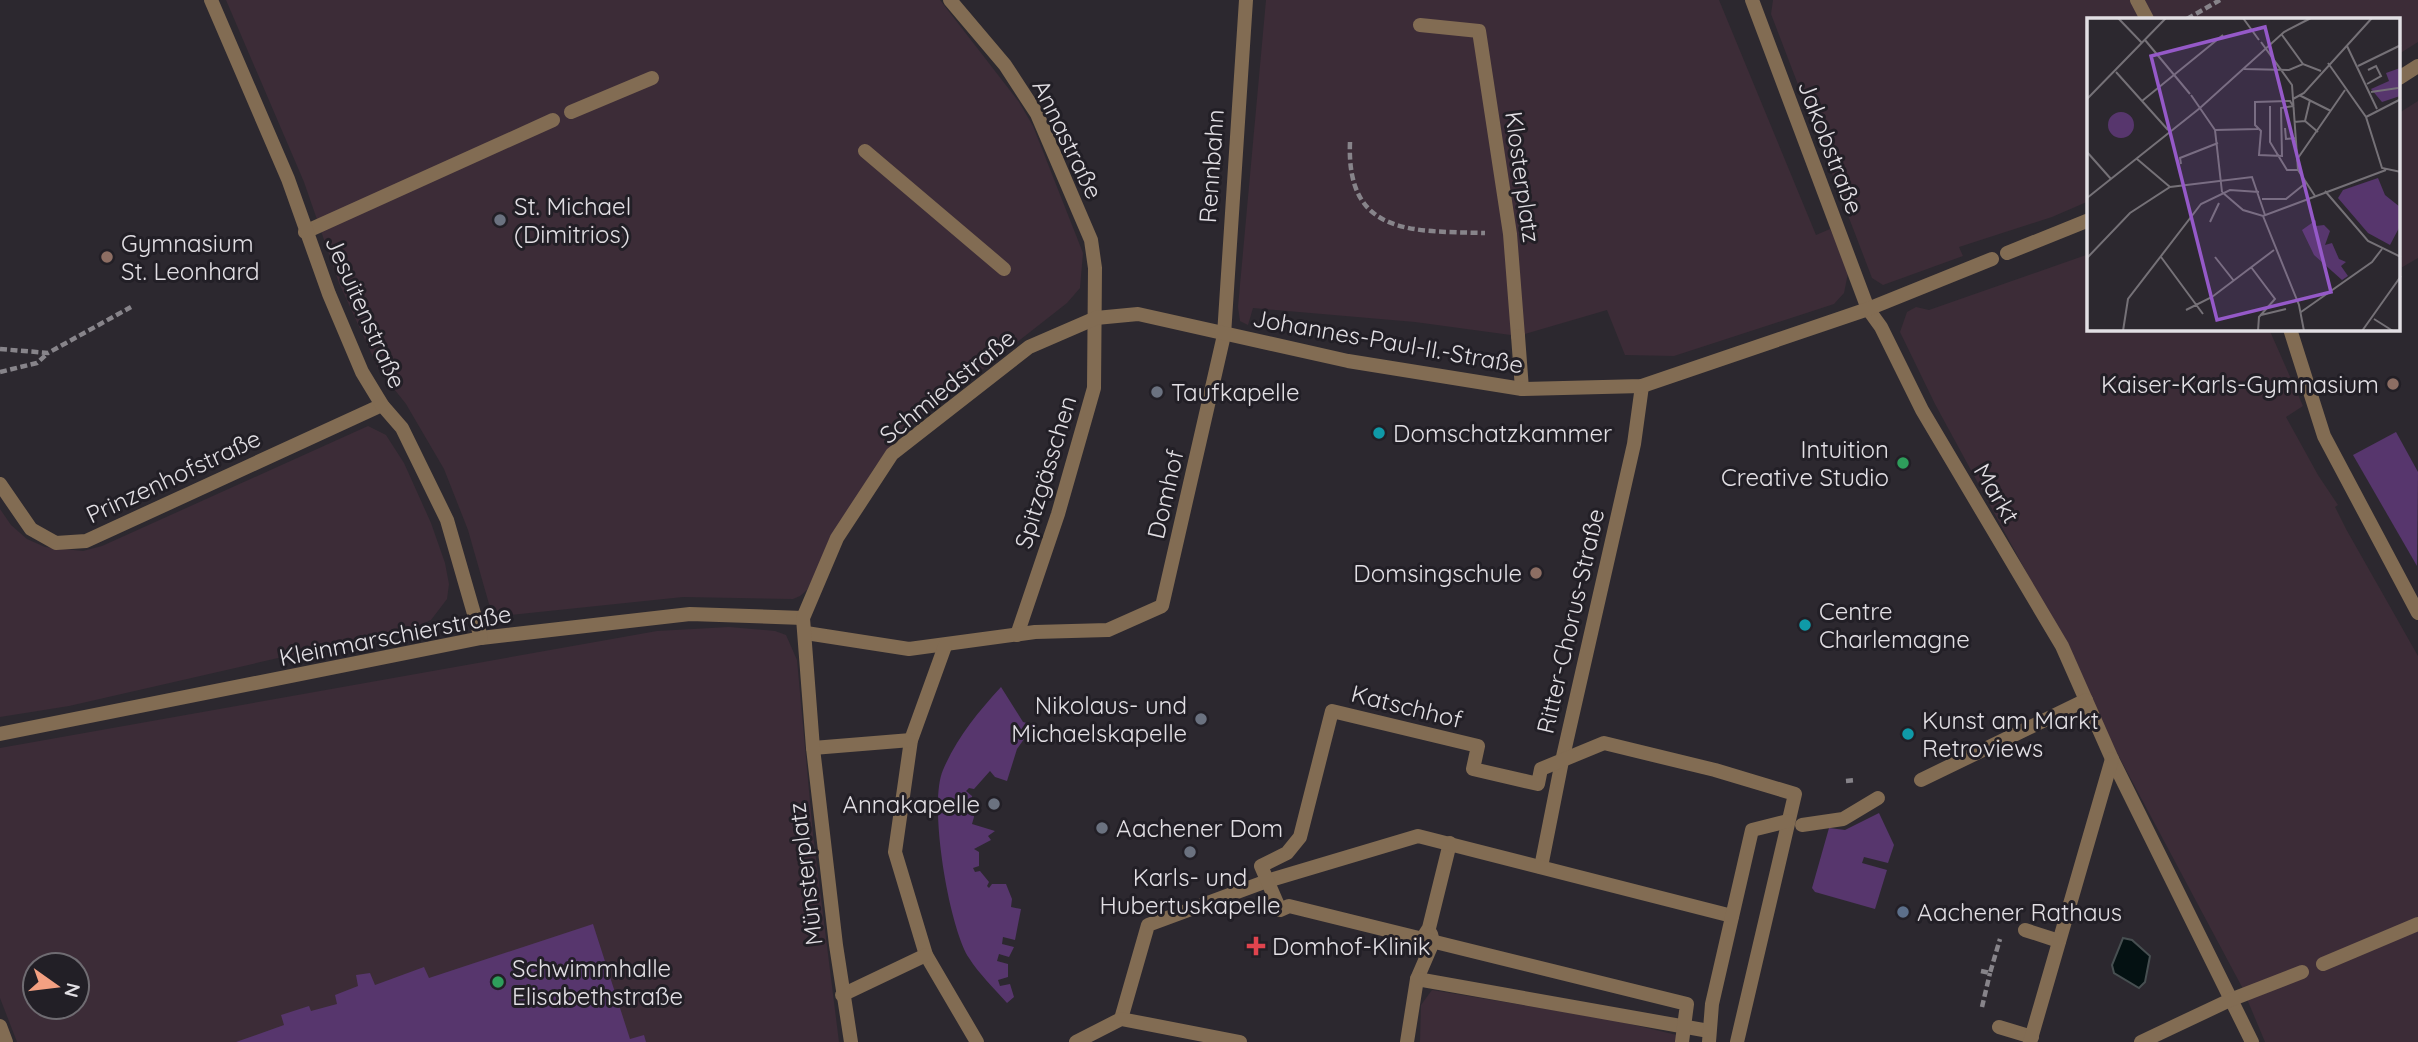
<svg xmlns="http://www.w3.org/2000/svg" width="2418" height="1042" font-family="Quicksand,sans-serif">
  <rect width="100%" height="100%" fill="#2c282f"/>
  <!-- commercial -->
  <g fill="#3c2c37" fill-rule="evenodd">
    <path d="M 226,0 L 940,0 L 1019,102 L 1033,126 L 1083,253 L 1080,288 L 1067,303 L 903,432 L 875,467 L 837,529 L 807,590 L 800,596 L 793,599 L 683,597 L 502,616 L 489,604 L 468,530 L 444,469 L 406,404 L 379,370 L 339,283 L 304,182 Z"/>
    <path d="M 1266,0 L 1719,0 L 1816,235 L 1830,229 L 1849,268 L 1844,293 L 1834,304 L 1674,356 L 1625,355 L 1607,310 L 1518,336 L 1415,322 L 1253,308 L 1248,325 L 1240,321 L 1238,307 Z"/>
    <path d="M 1773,0 L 2418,0 L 2418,42 L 2399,54 L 2399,19 L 2089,19 L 2089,201 L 2052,217 L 1959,247 L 1963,256 L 1883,285 L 1872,278 L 1771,14 Z"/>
    <path d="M 2418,101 L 2418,258 L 2399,269 L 2399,113 Z"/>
    <path d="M 2089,254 L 2089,329 L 2269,329 L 2303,406 L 2286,417 L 2318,475 L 2338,505 L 2335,507 L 2346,529 L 2418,656 L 2418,1042 L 2265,1042 L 2242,987 L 2109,738 L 2060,634 L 1935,404 L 1900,332 L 1907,312 L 1916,307 L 1929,310 Z"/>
    <path d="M 368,426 L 386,435 L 404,463 L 431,523 L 445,563 L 449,584 L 447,599 L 431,620 L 418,626 L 69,706 L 0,717 L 0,509 L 11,525 L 27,539 L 45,547 L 83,551 L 102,546 Z"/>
    <path d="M 729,627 L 775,631 L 786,635 L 797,660 L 813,834 L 839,1042 L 17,1042 L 0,998 L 0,748 L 657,631 ZM 35,965 L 77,965 L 77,1007 L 35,1007 Z"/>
    <path d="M 1432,990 L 1613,1020 L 1677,1035 L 1686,1042 L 1420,1042 L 1421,1005 Z"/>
  </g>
  <!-- green -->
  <g fill="#57366d">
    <path d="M 2396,432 L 2418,472 L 2417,566 L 2353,455 Z"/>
    <path d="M 1001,687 L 1023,722 L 1034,725 L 1017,749 L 1007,781 L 995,777 L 990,771 L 974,789 L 969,788 L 966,791 L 972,796 L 974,817 L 972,824 L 995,831 L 988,836 L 991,840 L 974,849 L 979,852 L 979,866 L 973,868 L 975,872 L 980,871 L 989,882 L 987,886 L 989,888 L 992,884 L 1006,884 L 1012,899 L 1011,907 L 1021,909 L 1015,940 L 1003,937 L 1002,944 L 1014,947 L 1009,957 L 999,954 L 997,961 L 1008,964 L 1008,977 L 998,980 L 1000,986 L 1010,984 L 1014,997 L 1007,1003 C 994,988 979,974 969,958 C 949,927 928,804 943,770 C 956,739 978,712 1001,687 Z"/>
    <path d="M 1879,813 L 1894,845 L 1888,863 L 1864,857 L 1862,863 L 1887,870 L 1875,909 L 1815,892 L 1812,888 L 1829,828 L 1845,830 Z"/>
    <path d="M 593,924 L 630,1039 L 644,1035 L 646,1042 L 236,1042 L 284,1025 L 281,1015 L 309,1006 L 311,1011 L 337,1004 L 335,995 L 358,986 L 356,975 L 370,973 L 375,985 L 424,967 L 429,978 Z"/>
  </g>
  <!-- water -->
  <path fill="#041112" stroke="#474f51" stroke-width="2" d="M 2123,938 L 2132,940 L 2150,956 L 2145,982 L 2139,988 L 2114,973 L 2112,965 Z"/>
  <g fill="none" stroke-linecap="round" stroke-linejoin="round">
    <!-- path -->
    <g stroke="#87848a" stroke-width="4.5" stroke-dasharray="7 3.5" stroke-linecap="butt">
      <path d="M 2187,19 L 2220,0"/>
      <path d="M 1350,142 C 1346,236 1412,231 1485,233"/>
      <path d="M 0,349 L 48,353 L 131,307"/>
      <path d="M 0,372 L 37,363 L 47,354"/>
      <path d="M 1846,781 L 1856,780"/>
      <path d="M 1981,971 L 1990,973 L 2000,939"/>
      <path d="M 1982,1007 L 1990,973"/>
    </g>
    <!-- service -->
    <g stroke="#826c53" stroke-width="14">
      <path d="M 1420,25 L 1479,31 L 1510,234 L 1518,336"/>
      <path d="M 571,112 L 652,78"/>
      <path d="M 865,151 L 1004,269"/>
      <path d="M 305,232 L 553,120"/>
    </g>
    <!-- pedestrian -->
    <g stroke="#826c53" stroke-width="14">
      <path d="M 950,0 L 1005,65 L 1037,114 L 1091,240 L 1095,268 L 1094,388 L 1058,514 L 1017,635"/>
      <path d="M 1752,0 L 1868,309 L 1881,327 L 1922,410 L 2062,646 L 2112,759 L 2252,1042"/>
      <path d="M 2137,0 L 2147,19"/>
      <path d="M 2399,78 L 2418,66"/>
      <path d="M 2007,253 L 2089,220"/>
      <path d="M 2290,329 L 2324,436 L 2418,613"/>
      <path d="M 1518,336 L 1522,389"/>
      <path d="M 806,633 L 909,649 L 1035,632 L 1108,630 L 1162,606 L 1224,335 L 1246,0"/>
      <path d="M 481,638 L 690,614 L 803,618"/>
      <path d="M 945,646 L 911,740 L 895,852 L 926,955 L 977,1042"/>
      <path d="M 813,748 L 911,740"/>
      <path d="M 1921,780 L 2086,700"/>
      <path d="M 1802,825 L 1843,819 L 1878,798"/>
      <path d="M 1541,867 L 1562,761 L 1634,444 L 1642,386"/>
      <path d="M 2025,930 L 2059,941"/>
      <path d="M 1422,939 L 1429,928 L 1450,843"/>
      <path d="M 2323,964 L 2418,924"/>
      <path d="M 1417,979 L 1433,942 L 1431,934"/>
      <path d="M 842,995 L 926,955"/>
      <path d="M 1121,1019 L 1148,925 L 1267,881 L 1418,836 L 1732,916"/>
      <path d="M 1999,1027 L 2032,1037"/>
      <path d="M 851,1042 L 836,945 L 813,748 L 803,618 L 837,538 L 892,454 L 1029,347 L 1096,318 L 1138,314 L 1348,361 L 1522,389 L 1642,386 L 1868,309 L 1992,259"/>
      <path d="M 1076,1042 L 1121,1019 L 1240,1042"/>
      <path d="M 1407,1042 L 1417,979 L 1709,1031"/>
      <path d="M 1682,1042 L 1687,1004 L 1289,906 L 1280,910 L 1261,866 L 1287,853 L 1300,837 L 1332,711 L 1478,746 L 1473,769 L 1538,784 L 1541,769 L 1604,743 L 1715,770 L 1795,794 L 1737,1042"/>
      <path d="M 1709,1042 L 1712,1004 L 1752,830 L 1788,821"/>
      <path d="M 2030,1042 L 2112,759"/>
      <path d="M 2141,1042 L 2230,1000 L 2302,972"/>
    </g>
    <!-- minor -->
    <g stroke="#826c53" stroke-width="14">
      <path d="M 0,484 L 31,529 L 56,543 L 86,541 L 382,405"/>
      <path d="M 0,734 L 481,638 L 447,520 L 402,428 L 382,405 L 362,372 L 329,294 L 288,179 L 211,0"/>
      <path d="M 0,1026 L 6,1042"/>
    </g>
  </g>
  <!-- markers -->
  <g fill="#6b7280" stroke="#221f26" stroke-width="2.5">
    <circle cx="500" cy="220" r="7"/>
    <circle cx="1157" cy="392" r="7"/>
    <circle cx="1201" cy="719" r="7"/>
    <circle cx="994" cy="804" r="7"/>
    <circle cx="1102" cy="828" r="7"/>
    <circle cx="1190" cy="852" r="7"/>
  </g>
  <g fill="#8d6e63" stroke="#221f26" stroke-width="2.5">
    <circle cx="107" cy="257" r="7"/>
    <circle cx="2393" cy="384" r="7"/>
    <circle cx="1536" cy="573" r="7"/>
  </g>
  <g fill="#0f9aa8" stroke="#221f26" stroke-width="2.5">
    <circle cx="1379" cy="433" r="7"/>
    <circle cx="1805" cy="625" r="7"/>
    <circle cx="1908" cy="734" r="7"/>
  </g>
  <g fill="#2e9e5b" stroke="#221f26" stroke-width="2.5">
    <circle cx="1903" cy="463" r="7"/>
    <circle cx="498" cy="982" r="7"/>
  </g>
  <circle fill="#5c6f8a" stroke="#221f26" stroke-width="2.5" cx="1903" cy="912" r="7"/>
  <path fill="#e0444e" stroke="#221f26" stroke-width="2.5" d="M1252.5 935.5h7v7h7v7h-7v7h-7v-7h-7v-7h7z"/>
  <g text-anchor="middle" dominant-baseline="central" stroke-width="6" stroke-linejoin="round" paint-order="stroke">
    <!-- street labels -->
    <g font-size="24" fill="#e2dfe4" stroke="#221f26">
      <text transform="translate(1068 139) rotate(64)">Annastraße</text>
      <text transform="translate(1831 147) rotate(69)">Jakobstraße</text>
      <text transform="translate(1211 166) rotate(-86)">Rennbahn</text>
      <text transform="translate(1523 177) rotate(82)">Klosterplatz</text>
      <text transform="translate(366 312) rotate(66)">Jesuitenstraße</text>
      <text transform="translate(1388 341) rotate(10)">Johannes-Paul-II.-Straße</text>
      <text transform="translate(947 386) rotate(-39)">Schmiedstraße</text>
      <text transform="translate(1045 472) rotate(-73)">Spitzgässchen</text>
      <text transform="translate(173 476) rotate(-25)">Prinzenhofstraße</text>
      <text transform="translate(1997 493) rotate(59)">Markt</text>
      <text transform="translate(1165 494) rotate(-77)">Domhof</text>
      <text transform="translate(1570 621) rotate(-77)">Ritter-Chorus-Straße</text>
      <text transform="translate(395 635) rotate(-11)">Kleinmarschierstraße</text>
      <text transform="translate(1407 706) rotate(14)">Katschhof</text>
      <text transform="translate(805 874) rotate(-97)">Münsterplatz</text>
    </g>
    <!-- poi labels -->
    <g font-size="24" fill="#e2dfe4" stroke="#221f26" text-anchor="start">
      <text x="514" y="206">St. Michael<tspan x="514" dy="28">(Dimitrios)</tspan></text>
      <text x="121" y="243">Gymnasium<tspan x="121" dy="28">St. Leonhard</tspan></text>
      <text x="2379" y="384" text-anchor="end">Kaiser-Karls-Gymnasium</text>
      <text x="1171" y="392">Taufkapelle</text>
      <text x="1393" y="433">Domschatzkammer</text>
      <text x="1889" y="449" text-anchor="end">Intuition<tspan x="1889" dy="28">Creative Studio</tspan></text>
      <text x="1522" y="573" text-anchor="end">Domsingschule</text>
      <text x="1819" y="611">Centre<tspan x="1819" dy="28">Charlemagne</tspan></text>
      <text x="1187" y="705" text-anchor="end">Nikolaus- und<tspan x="1187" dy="28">Michaelskapelle</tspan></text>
      <text x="1922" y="720">Kunst am Markt<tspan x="1922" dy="28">Retroviews</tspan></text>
      <text x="980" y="804" text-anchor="end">Annakapelle</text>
      <text x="1116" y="828">Aachener Dom</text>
      <text x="1190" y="877" text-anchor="middle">Karls- und<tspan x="1190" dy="28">Hubertuskapelle</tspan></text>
      <text x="1917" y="912">Aachener Rathaus</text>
      <text x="1272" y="946">Domhof-Klinik</text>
      <text x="512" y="968">Schwimmhalle<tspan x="512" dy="28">Elisabethstraße</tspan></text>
    </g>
  </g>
  <!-- overview -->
  <g transform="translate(2087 18)">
    <rect width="313" height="313" fill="#2c282f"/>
    <path d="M 313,50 L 313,78 L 295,84 L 284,71 L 302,63 L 299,55 ZM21 107a13 13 0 1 1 26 0a13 13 0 1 1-26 0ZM 291,160 L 298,177 L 313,189 L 313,208 L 303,227 L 281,215 L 251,180 L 256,172 ZM 229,202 L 229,208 L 237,207 L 243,213 L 238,227 L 245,225 L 252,241 L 259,244 L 254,248 L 261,258 L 255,262 L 227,237 L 215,212 Z" fill="#57366d"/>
    <path fill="none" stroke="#757177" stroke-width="2" d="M 31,0 L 55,25M 156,0 L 172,22M 195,17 L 216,46M 58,22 L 103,76M 174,24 L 205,67 L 211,152 L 228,178M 260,28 L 290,91M 241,45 L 279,99 L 295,150 L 314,154M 271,48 L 314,27M 157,51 L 202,52 L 216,46 L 234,53M 29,54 L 81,112M 280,66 L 294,58 L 289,48 L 281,52M 284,74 L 311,70M 104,77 L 128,112 L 135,174M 212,77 L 244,93M 0,81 L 79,0M 206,81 L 217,75 L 285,0M 55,83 L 136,17M 203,83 L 206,88 L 194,90 L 195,138 L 172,137 L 174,113 L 168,107 L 168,84 ZM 183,88 L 183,124 L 200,152 L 211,152M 279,99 L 314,81M 218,103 L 223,82M 207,104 L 218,103 L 231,114M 198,110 L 199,121 L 209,120M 128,112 L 171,111M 0,134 L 24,161M 211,140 L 258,72M 50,141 L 83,169M 94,146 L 93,140 L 131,125M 238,173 L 281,223 L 314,239M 135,174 L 156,192 L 176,198 L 299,152M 0,180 L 113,90 L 197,14 L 224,0M 175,181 L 199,181 L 220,164M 176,198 L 212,287 L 217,313M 123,204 L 132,185M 74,239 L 116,296M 128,239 L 147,263M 0,240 L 43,195 L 83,169 L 165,159 L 178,197M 164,249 L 188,281 L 172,299 L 171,313M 99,292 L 125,279 L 187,232M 214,294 L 285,244 L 295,231M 174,297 L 199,291M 287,301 L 306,313M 36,313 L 41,281 L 114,186 L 143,172 L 172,174M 275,313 L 314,258"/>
    <path fill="#9559c8" fill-opacity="0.15" stroke="#9559c8" stroke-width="3.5" d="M 178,9 L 244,274 L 130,302 L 64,38 Z"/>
    <rect width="313" height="313" fill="none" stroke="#e2dfe4" stroke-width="3.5"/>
  </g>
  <!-- north arrow -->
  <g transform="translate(56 986) rotate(104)"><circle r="33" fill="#221f26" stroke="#6f6c72" stroke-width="2"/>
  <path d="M0-5L12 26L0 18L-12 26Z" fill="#f3a082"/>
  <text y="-10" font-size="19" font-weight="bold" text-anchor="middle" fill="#e2dfe4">N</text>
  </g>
</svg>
